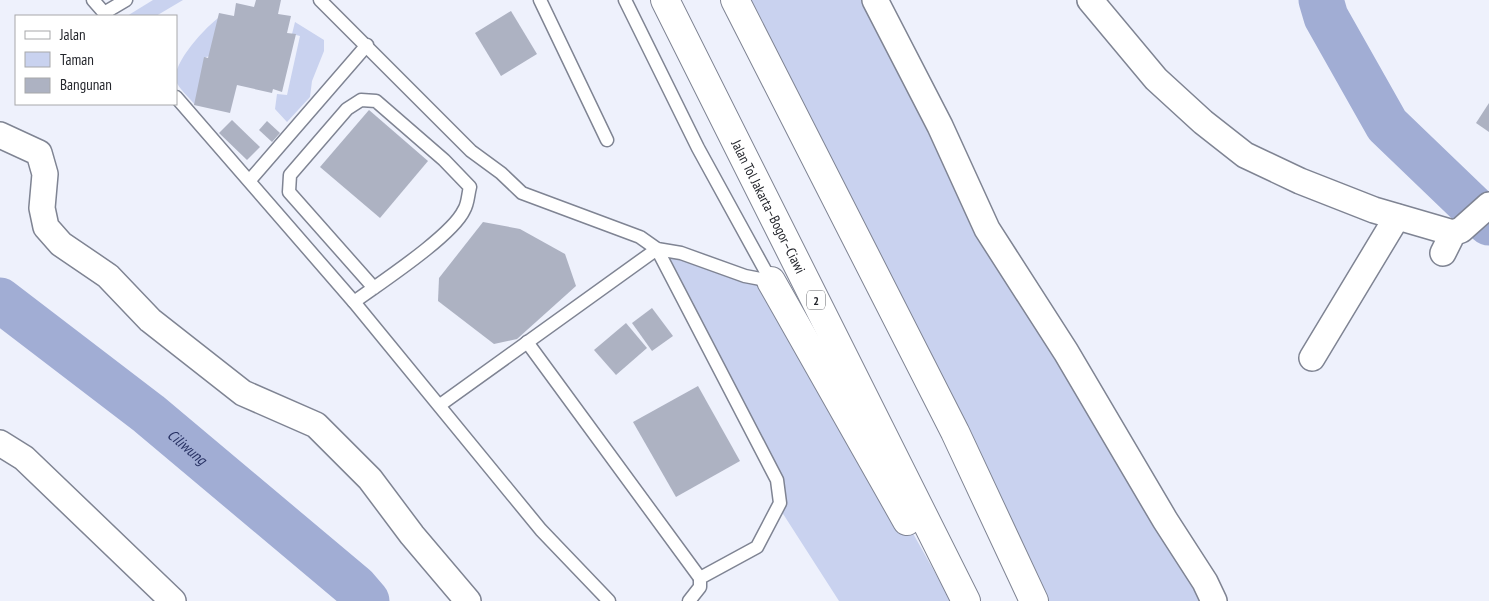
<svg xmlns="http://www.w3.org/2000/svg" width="1489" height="601" font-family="'PT Sans Narrow',sans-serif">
  <rect width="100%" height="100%" fill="#eef1fc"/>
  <!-- green -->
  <g fill="#c9d2ef">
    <path d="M 153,0 L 183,0 L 156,16 L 127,16 Z"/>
    <path d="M 735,0 L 873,0 L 987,229 L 1214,601 L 1033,601 Z"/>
    <path d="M 221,16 L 211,56 L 206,57 L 195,105 C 190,98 179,89 176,81 C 171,64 207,25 221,16 Z"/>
    <path d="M 295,22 L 324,40 L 324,51 L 312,81 L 310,97 L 287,122 L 275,109 L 277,94 L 287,95 L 300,36 L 292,34 Z"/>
    <path d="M 657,249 L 771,281 L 951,601 L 839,601 L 778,506 L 781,501 Z"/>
  </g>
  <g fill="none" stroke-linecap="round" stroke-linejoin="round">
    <!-- river -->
    <g stroke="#a1add4" stroke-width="45">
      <path d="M 1321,0 L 1326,17 L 1387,125 L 1489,223"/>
      <path id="s1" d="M 0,300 L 149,414 L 355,587 L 367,601"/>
    </g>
  </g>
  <!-- building -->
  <g fill="#adb2c2">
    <path d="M 256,0 L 281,0 L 278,14 L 291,16 L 287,33 L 296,34 L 282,92 L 273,89 L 272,93 L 237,85 L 230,113 L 194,105 L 204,57 L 208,58 L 219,13 L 234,16 L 236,3 L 254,7 Z"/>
    <path d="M 511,11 L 537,54 L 501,76 L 475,33 Z"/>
    <path d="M 1489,103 L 1489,132 L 1476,123 Z"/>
    <path d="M 369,110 L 428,161 L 380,218 L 320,167 Z"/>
    <path d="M 232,120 L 260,147 L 247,160 L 219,133 Z"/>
    <path d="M 267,121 L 280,133 L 272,142 L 259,130 Z"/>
    <path d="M 483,222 L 520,229 L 565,254 L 576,286 L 517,339 L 494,344 L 438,301 L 439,278 Z"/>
    <path d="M 652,308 L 673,336 L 652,351 L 632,323 Z"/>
    <path d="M 626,323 L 647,348 L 616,375 L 594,350 Z"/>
    <path d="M 698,386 L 740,461 L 676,497 L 633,422 Z"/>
  </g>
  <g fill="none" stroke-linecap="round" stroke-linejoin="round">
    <!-- lane casing -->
    <g stroke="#7f8493" stroke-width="15">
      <g id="lane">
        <path d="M 93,0 L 107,16"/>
        <path d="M 320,0 L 471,151 L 501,173 L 522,193 L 640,237 L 657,249 L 681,253 L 745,276 L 771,281"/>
        <path d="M 540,0 L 607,140"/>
        <path d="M 625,0 L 698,148 L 771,281"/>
        <path d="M 104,13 L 126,0"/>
        <path d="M 176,97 L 354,302 L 541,530 L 609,601"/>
        <path d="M 250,180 L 367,45"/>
        <path d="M 354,302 C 380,283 452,236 464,210 C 468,204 468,194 470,187 L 444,160 L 376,101 L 361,100 L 347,109 L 290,175 L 289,192 L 374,288"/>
        <path d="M 527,342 L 700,578"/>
        <path d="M 440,405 L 657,249 L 777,480 L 780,503 L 757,547 L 700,578 L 700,587 L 689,601"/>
      </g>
    </g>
    <!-- street casing -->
    <g stroke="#7f8493" stroke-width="28">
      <g id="street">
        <path d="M 875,0 L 940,126 L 987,229 L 1066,352 L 1165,520 L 1205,582 L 1214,601"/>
        <path d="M 1090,0 L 1156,79 L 1203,122 L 1245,155 L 1300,181 L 1374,210 L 1453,233"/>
        <path d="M 0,135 L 39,153 L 45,174 L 42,208 L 46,227 L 61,244 L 108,276 L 150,320 L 243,393 L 316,425 L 370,479 L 412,535 L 468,601"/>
        <path d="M 1443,253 L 1453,233 L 1461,230 L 1489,205"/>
        <path d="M 1312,358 L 1397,217"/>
        <path d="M 0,443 L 24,458 L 173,601"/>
      </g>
    </g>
    <!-- highway casing -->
    <g stroke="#7f8493" stroke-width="30">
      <g id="highway">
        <path id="s2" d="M 665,0 L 966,601"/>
        <path d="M 735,0 L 955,432 L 1034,601"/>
        <path d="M 771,281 L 907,521"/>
      </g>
    </g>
    <!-- lane -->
    <use href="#lane" stroke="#fff" stroke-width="12"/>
    <!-- street -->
    <use href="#street" stroke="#fff" stroke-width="25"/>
    <!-- highway -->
    <use href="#highway" stroke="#fff" stroke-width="28"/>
  </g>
  <g text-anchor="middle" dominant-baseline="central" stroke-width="4" stroke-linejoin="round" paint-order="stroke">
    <!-- shield labels -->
    <rect fill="#fff" stroke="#65666b" stroke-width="1" x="807" y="290.5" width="18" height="19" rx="4"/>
    <g font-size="12" font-weight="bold" fill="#23252b">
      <text x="816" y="300">2</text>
    </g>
    <!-- street labels -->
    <g font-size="14" fill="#23252b" stroke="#fff">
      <text stroke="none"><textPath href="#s2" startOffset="231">Jalan Tol Jakarta–Bogor–Ciawi</textPath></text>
    </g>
    <!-- water labels -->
    <g font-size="15" font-style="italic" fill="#273163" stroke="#fff">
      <text stroke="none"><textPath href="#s1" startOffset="238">Ciliwung</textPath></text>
    </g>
  </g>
  <!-- legend -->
  <rect x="15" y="15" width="162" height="90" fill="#ffffff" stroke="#a7a8aa"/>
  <rect x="25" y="31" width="25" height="8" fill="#ffffff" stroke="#a7a8aa"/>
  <text x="60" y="40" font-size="15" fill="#23252b">Jalan</text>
  <rect x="25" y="52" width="25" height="15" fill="#c9d2ef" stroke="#a7a8aa"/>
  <text x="60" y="65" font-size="15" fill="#23252b">Taman</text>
  <rect x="25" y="78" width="25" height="15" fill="#adb2c2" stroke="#a7a8aa"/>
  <text x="60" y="90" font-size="15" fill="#23252b">Bangunan</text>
</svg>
